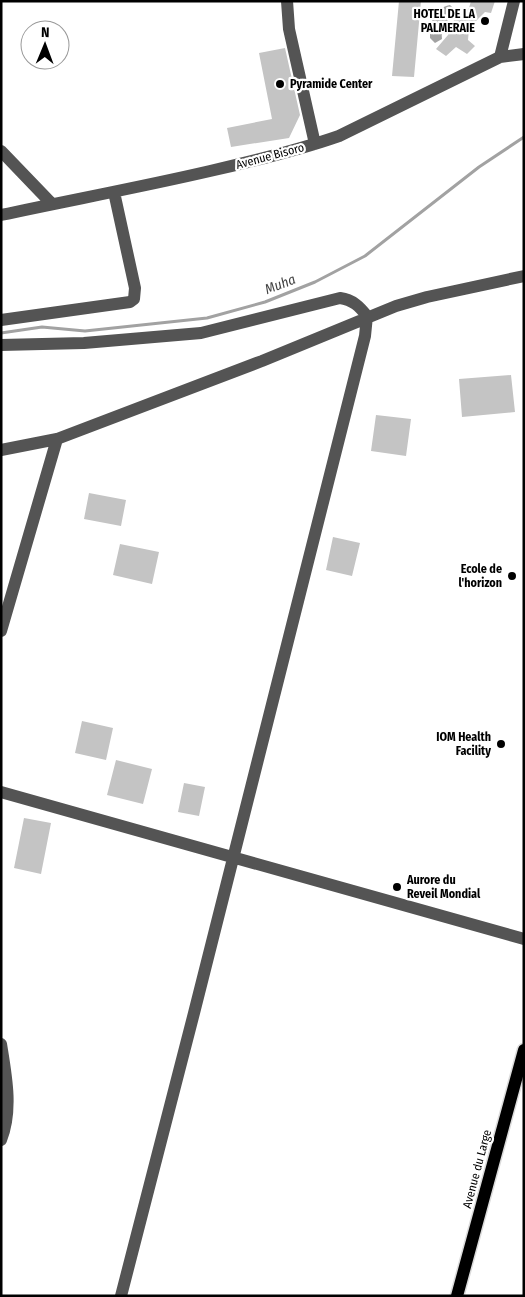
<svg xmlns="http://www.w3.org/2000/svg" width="525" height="1297" font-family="'Fira Sans Condensed',sans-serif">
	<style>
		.water { fill: #a2a2a2 }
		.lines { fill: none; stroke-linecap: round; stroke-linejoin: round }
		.stream { stroke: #a2a2a2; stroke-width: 3 }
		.building { fill: #c4c4c4 }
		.major-casing { stroke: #dbdbdb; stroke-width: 15 }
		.minor { stroke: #545454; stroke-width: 12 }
		.major { stroke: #000; stroke-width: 12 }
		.poi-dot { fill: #000; stroke: #fff; stroke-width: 2 }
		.labels { text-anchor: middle; stroke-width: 4.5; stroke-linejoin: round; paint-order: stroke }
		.poi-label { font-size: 12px; font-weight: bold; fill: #000; stroke: #fff; text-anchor: end }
		.street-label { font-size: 12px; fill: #000; stroke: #fff }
		.water-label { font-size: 14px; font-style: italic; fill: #434343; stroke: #fff }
	</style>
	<rect width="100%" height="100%" fill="#fff"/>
	<!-- water -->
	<path class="water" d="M450 5 453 8 454 14C444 25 441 23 442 39L435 43 430 38C430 24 433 8 450 5Z"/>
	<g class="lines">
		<!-- stream -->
		<path class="stream" d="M1 333 42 327 85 331 207 318 265 302 315 282 365 256 479 167 524 137"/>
	</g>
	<!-- building -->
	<path class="building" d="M399 1H421L414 77 392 76Z
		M471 1H495L491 13 485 12 469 28 468 40 475 46 467 54 456 47 446 56 436 49 448 35 451 23 469 8Z
		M285 48 300 115 289 138 231 147 227 128 272 119 259 53Z
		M511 375 515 412 462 417 459 379Z
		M376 415 411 419 406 456 371 451Z
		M89 493 126 500 121 526 84 519Z
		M333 537 360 543 352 576 326 570Z
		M120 544 159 552 152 584 113 575Z
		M82 721 113 728 106 760 75 753Z
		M116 760 152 769 143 804 107 795Z
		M184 783 205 787 199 816 178 812Z
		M24 818 51 823 41 874 14 868Z"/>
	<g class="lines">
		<!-- major casing -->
		<g class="major-casing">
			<path id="major" d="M457 1296 524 1050"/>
		</g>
		<!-- minor -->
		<path class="minor" d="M287 1 289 29 315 144
			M500 57 514 1
			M1 151 52 204
			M1 215C71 200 141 187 210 171 254 161 296 151 339 136L500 57 524 54
			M1 320 130 302 134 299 135 288 114 192
			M1 345 84 343 201 333 340 298C353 300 359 306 367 316L365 336 194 1013 121 1296
			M1 450 57 439 262 361 396 306 427 297 524 276
			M1 631 57 439
			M1 792 524 939
			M1 1044C6 1075 13 1110 1 1140"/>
		<!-- major -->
		<use href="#major" class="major"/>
	</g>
	<!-- markers -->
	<g class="poi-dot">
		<circle cx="485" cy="21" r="5"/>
		<circle cx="280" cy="84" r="5"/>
		<circle cx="512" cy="576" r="5"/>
		<circle cx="501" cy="744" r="5"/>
		<circle cx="397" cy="887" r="5"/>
	</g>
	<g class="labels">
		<!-- poi labels -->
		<g class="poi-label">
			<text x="475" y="18">HOTEL DE LA<tspan x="475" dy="14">PALMERAIE</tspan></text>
			<text x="290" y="88" text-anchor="start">Pyramide Center</text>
			<text x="502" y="573">Ecole de<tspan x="502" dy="14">l'horizon</tspan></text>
			<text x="491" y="741">IOM Health<tspan x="491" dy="14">Facility</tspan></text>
			<text x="407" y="884" text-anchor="start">Aurore du<tspan x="407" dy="14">Reveil Mondial</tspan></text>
		</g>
		<!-- street labels -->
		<g class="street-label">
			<text transform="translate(270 156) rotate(-15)" y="4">Avenue Bisoro</text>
			<text transform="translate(477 1169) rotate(-75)" y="4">Avenue du Large</text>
		</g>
		<!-- water labels -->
		<g class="water-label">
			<text transform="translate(280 284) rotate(-21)" y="5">Muha</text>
		</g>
	</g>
	<!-- border -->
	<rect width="525" height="1297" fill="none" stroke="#000000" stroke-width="5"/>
	<!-- north arrow -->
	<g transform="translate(45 45) rotate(1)"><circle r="24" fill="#ffffff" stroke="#999999"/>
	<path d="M0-4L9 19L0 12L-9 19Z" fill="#000000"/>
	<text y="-8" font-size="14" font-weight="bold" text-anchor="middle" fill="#000000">N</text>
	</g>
</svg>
